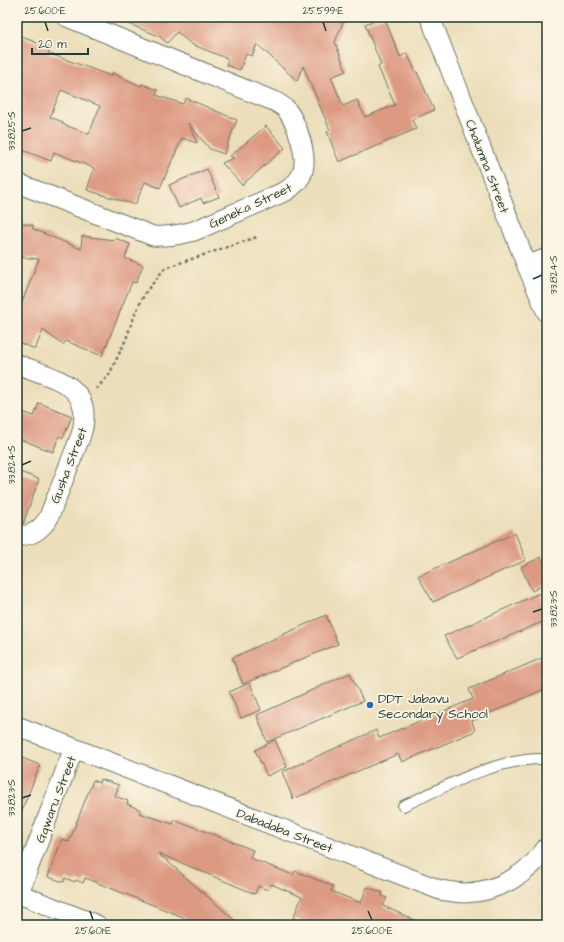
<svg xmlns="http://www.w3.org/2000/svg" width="564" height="942" font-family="'Architects Daughter',sans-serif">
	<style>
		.building { fill: #dd9a82; fill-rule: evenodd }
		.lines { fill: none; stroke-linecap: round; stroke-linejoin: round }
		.lane-casing { stroke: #677563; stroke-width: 12 }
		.street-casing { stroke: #677563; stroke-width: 21 }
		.path { stroke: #677563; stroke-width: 2.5; stroke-dasharray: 3 3; stroke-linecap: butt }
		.lane { stroke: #fff; stroke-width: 10 }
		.street { stroke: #fff; stroke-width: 19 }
		.ticks { fill: none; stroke: #1f3d34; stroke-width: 1.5 }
		.poi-dot { fill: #1f6fb2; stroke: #fcf5e5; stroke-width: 1.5 }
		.labels { text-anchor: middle; stroke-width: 3.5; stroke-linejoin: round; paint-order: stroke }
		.street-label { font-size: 13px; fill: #1f3d34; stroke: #fcf5e5 }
		.poi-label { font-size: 13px; fill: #1f3d34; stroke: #fcf5e5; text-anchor: start }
		.neatline { fill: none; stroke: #1f3d34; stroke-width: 1.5 }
		.ticks-label { font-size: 10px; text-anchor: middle; fill: #1f3d34 }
	</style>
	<rect width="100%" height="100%" fill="#fcf5e5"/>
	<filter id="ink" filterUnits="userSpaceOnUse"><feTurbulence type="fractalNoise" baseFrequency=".025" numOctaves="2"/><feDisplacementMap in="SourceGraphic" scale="8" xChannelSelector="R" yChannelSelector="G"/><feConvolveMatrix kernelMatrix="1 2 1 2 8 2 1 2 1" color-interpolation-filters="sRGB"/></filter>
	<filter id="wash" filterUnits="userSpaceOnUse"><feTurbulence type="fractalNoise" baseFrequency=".012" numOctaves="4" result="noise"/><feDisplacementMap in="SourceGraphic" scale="16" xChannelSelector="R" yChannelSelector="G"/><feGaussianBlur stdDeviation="0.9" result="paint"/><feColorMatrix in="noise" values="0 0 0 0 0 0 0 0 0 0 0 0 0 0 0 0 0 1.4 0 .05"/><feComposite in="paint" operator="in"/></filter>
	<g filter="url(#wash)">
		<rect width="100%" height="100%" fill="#ecdeba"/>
		<g id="blocks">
			<!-- building -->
			<path class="building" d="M113 17H345L335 42 346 71 331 77 343 106 357 100 365 117 395 105 378 67 381 65 365 24 384 17 400 57 407 53 416 72H417L434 110 412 120 416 129 339 162 327 132 330 130 303 66 297 81 257 44 252 56 246 54 240 70 226 65 228 59 191 44 177 32 167 43 159 36 113 18Z
				M17 35 50 48 48 53 111 76 112 73 141 86 142 84 158 90 156 95 183 104 186 98 237 120 224 154 210 149 188 123 197 143 182 138 160 188 145 182 135 205 87 190 94 168 54 152 51 161 17 148ZM61 90 100 106 89 134 62 124 63 122 50 117Z
				M266 126 285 148 242 185 222 163 234 158 230 156Z
				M207 169 219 197 203 203 201 198 179 208 169 185Z
				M17 223 33 225V229L81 249 82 236 115 240V238L130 244 125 258 143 265 136 283 132 282 102 356 66 341 63 345 43 330 35 349 17 342V315L39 259 17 257Z
				M39 403 72 416 63 438 59 436 53 452 17 438V410L34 416Z
				M17 471 39 479 23 524 17 525Z
				M515 533 526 560 433 602 418 576Z
				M541 557 547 570V583L532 591 521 567Z
				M540 593 547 611V620L457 658 444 636Z
				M326 615 338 644 243 684 232 658Z
				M547 656V688L472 721 475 731 402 762 398 754 293 799 282 772 376 730 379 738 473 699 469 689Z
				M350 673 363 701 267 742 257 715Z
				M250 683 261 710 241 718 229 692Z
				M275 740 287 767 267 776 255 750Z
				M17 756 40 765 18 820H17Z
				M100 779 119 785 115 796 128 801 127 804 141 810 139 813 173 824 174 820 189 826V825L253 850 250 858 293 875 295 871 333 886 331 891 361 903 367 887 383 893 382 896 387 898 383 906 426 925H310L293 918 302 897 271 884 268 890 258 886 255 894 158 853 240 925H193L183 917 85 878 83 883 76 880 75 882 65 878 64 882 48 877 62 839 69 842 93 780 99 783Z"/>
		</g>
	</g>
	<g filter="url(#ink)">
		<use href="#blocks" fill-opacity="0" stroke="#677563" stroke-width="1"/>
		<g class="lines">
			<!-- lane casing -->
			<g class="lane-casing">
				<path id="lane" d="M403 806C447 786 498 757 547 759"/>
			</g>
			<!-- street casing -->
			<g class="street-casing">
				<path id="street" d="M430 17 527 266 547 313
					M17 183 153 236C168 237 179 235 194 231L286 191C292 187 297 183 301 176 310 159 297 123 286 109 283 106 279 104 276 102L67 17
					M527 266 547 258
					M17 364C54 379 96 384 81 435L48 519C39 531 32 536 17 536
					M17 726 440 890C448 891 456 893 465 893 497 892 529 874 547 847
					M19 894 97 925
					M17 898 74 748"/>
			</g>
			<!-- path -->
			<path class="path" d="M96 389 109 375 126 339 135 314 145 293 165 268 257 237"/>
			<!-- lane -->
			<use href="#lane" class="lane"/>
			<!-- street -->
			<use href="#street" class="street"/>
		</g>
	</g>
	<!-- ticks -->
	<path class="ticks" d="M45 22 48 31M323 22 326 31M22 131 31 128M533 279 542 275M22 465 31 461M533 612 542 609M22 798 31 795M90 911 93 920M368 911 372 920"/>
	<!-- markers -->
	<circle class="poi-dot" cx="370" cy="705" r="4"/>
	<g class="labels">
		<!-- street labels -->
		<g class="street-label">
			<text transform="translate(488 166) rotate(69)" y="5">Chalumna Street</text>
			<text transform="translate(250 205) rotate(-25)" y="5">Geneka Street</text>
			<text transform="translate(68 465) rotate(-69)" y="5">Gusha Street</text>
			<text transform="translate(55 799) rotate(-69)" y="5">Gqwaru Street</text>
			<text transform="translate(285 830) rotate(21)" y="5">Dabadaba Street</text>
		</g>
		<!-- poi labels -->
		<g class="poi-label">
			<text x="378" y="703">DDT Jabavu<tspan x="378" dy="15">Secondary School</tspan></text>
		</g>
	</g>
	<!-- margin -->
	<rect width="564" height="942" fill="none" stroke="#fcf5e5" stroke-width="44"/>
	<!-- scale -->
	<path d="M32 48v6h56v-6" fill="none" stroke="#1f3d34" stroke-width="2"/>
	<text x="38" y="48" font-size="12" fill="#1f3d34" stroke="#fcf5e5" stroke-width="3" paint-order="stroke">20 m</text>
	<rect x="22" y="22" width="520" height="898" class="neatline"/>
	<g class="ticks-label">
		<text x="45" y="14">25.600°E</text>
		<text x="323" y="14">25.599°E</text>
		<text transform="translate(11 131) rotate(-90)" y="4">33.825°S</text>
		<text transform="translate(553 275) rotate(-90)" y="4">33.824°S</text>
		<text transform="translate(11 465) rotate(-90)" y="4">33.824°S</text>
		<text transform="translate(553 609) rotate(-90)" y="4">33.823°S</text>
		<text transform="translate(11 798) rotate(-90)" y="4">33.823°S</text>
		<text x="93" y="934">25.601°E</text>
		<text x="372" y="934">25.600°E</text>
	</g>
</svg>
